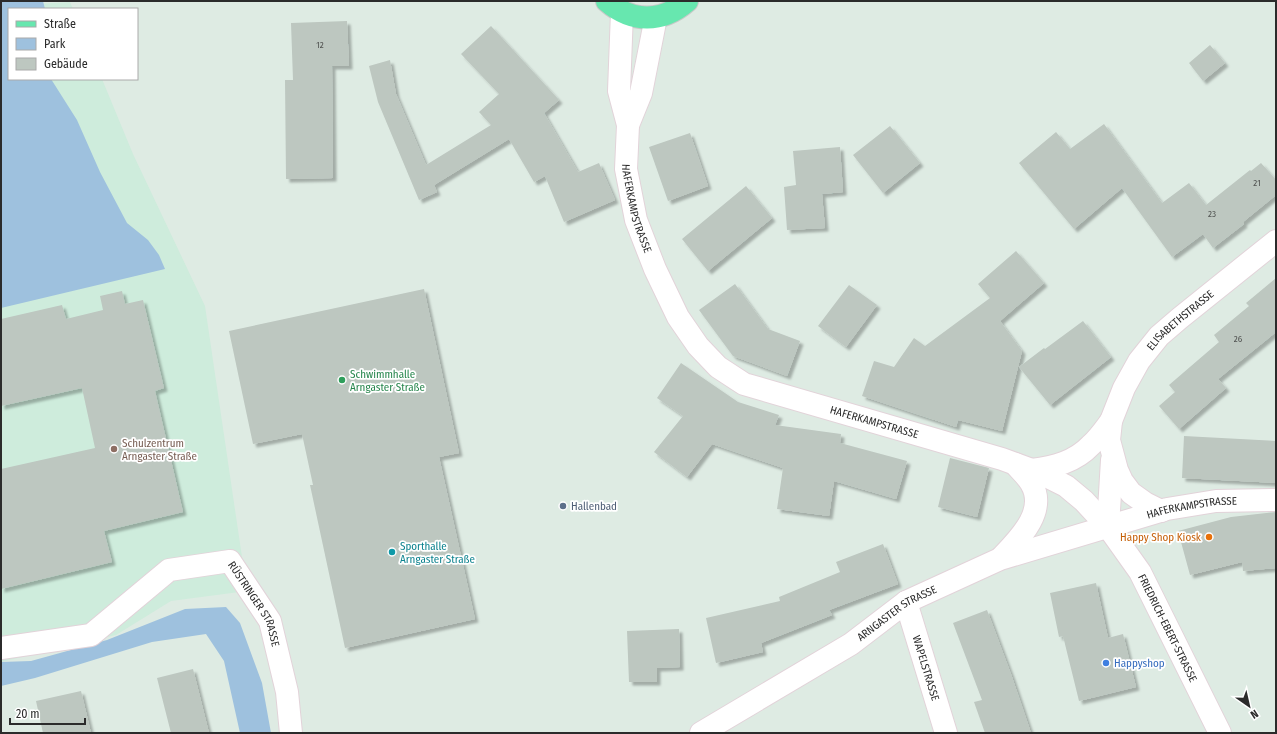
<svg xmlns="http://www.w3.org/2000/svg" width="1277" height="734" font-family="'Fira Sans Condensed',sans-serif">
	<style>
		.education { fill: #ceecdc }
		.green { fill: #9ec1de }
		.building { fill: #bdc7c0; filter: url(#shadow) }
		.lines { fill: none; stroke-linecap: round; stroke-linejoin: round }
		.street-casing { stroke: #e2d3d9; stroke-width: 24 }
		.primary-casing { stroke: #c8c8c8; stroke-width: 24 }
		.street { stroke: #fff; stroke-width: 22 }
		.primary { stroke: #67e7af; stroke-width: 22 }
		.leisure-dot { fill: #2e9e5b; stroke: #fff; stroke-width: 1.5 }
		.education-dot { fill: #8d6e63; stroke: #fff; stroke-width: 1.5 }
		.service-dot { fill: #5c6f8a; stroke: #fff; stroke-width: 1.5 }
		.food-dot { fill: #e8710a; stroke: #fff; stroke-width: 1.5 }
		.culture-dot { fill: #0f9aa8; stroke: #fff; stroke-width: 1.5 }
		.shop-dot { fill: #3f7fe0; stroke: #fff; stroke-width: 1.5 }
		.labels { text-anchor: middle; stroke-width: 3.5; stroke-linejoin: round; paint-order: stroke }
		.number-label { font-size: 9px; fill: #505250 }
		.street-label { font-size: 11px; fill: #2b2b2b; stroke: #fff }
		.leisure-label { font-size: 11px; fill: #27864d; stroke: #fff; text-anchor: start }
		.education-label { font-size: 11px; fill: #785e54; stroke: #fff; text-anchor: start }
		.service-label { font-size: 11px; fill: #4e5e75; stroke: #fff; text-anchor: start }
		.food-label { font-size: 11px; fill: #c56008; stroke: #fff; text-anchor: end }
		.culture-label { font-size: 11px; fill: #0d838f; stroke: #fff; text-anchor: start }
		.shop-label { font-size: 11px; fill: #366cbe; stroke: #fff; text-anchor: start }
	</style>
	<defs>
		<filter id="shadow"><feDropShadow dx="3.5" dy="3.5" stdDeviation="1" flood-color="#0004"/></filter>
	</defs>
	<rect width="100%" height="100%" fill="#deebe3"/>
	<!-- education -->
	<path class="education" d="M70 2 73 9H9V79H102L133 154 205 306 247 591 171 601 116 635 1 662V6Z"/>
	<!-- green -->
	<path class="green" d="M1 1H43L45 9H9V79H51L77 120 100 172 127 223 148 240 159 255 165 269 1 308Z
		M226 607 240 623 262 683 271 733H240L224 661 206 634 152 642 35 678 1 686V662L31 661 107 640 185 609Z"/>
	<!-- building -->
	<path class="building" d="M347 21 349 66H332L333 178 286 179 285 80H293L291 23Z
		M491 26 559 100 544 113 578 172 599 163 615 200 564 222 545 176 534 182 509 139 434 185 437 192 419 200 378 102 369 66 390 60 396 94 426 165 491 125 479 112 499 94 461 54Z
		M1210 45 1225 63 1203 81 1189 63Z
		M1104 124 1162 203 1189 183 1206 205 1250 170 1251 171 1261 163 1276 180V195L1243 222 1244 224 1213 248 1203 234 1172 257 1122 188 1074 229 1019 163 1056 132 1070 149Z
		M890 126 920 163 883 193 853 155Z
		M690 133 708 186 668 201 649 147Z
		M840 147 843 192 822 194 825 228 787 230 784 187 796 185 793 151Z
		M746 186 772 218 708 271 682 239Z
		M1016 251 1044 283 1000 321 1022 351 1002 431 958 420 956 427 862 396 874 361 894 367 914 338 925 346 990 298 978 284Z
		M1276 278V332L1218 379 1226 388 1179 429 1159 406 1175 392 1169 385 1219 342 1214 335 1249 306 1246 303Z
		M735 284 768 329 800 341 787 376 733 356 699 310Z
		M849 285 877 305 846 347 818 326Z
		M424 289 459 453 439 457 475 619 345 648 310 485H313L302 434 253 444 229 331Z
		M122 291 125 304 143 300 164 388 155 391 183 512 104 531 112 562 1 589V469L95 448 82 388 1 406V319L62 305 66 319 103 310 100 296Z
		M1083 321 1111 357 1050 405 1019 367 1044 348 1045 349Z
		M681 363 738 402 779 415 775 425 841 434 840 443 907 461 896 499 834 481 829 516 777 509 783 468 712 444 687 477 654 452 683 416 657 398Z
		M1184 436 1276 441V483L1182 478Z
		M950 458 989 468 977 517 938 507Z
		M1276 512V568L1243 571 1242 562 1190 575 1178 531 1231 517Z
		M883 544 898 584 829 610 832 615 761 643 763 652 716 663 706 618 780 601 779 597 840 572 836 562Z
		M1096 583 1108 638 1123 634 1136 687 1079 701 1063 636 1059 637 1050 593Z
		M987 610 1012 677 1031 733H985L974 702 982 700 953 623Z
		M679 629 680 667 657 668V682H629L627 631Z
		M193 669 209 733H171L157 678Z
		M81 691 91 733H43L36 701Z"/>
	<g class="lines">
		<!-- street casing -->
		<g class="street-casing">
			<g id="street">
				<path id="s1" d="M622 12 619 91 628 125 626 169 636 220 655 269 678 317 698 346 718 367 744 384 1002 459 1040 473 1066 486 1084 501 1108 527 1140 572 1220 733"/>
				<path d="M628 125 641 93 656 17"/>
				<path d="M1032 470C1054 467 1075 462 1091 445 1099 438 1105 429 1111 421"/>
				<path id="s2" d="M1161 511 1145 503 1131 493 1122 481 1117 470 1109 440 1111 421 1124 388 1139 361 1159 336 1180 318 1276 241"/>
				<path d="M1108 527 1112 460"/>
				<path d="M1001 558C1019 539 1048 511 1031 483 1027 476 1020 470 1015 464"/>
				<path id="s3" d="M906 602 946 733"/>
				<path id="s4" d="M1 648 91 635 169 570 230 561 270 621 287 692 291 733"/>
				<path id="s5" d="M701 733 851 644 906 602 1000 559 1167 509 1216 501 1276 500"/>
			</g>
		</g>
		<!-- primary casing -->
		<g class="primary-casing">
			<path id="primary" d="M607 1C632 23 662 23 687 1"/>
		</g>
		<!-- street -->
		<use href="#street" class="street"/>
		<!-- primary -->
		<use href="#primary" class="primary"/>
	</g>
	<!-- markers -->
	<circle class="leisure-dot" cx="342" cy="380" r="4"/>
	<circle class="education-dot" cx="114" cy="449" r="4"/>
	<circle class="service-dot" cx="563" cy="506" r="4"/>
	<circle class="food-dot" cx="1209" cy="537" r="4"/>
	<circle class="culture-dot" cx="392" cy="552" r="4"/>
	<circle class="shop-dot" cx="1106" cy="663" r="4"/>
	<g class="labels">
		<!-- number labels -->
		<g class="number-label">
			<text x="320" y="48">12</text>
			<text x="1257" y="186">21</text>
			<text x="1212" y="217">23</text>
			<text x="1238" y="342">26</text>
		</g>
		<!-- street labels -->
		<g class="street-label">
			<text dy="4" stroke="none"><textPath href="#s1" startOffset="199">HAFERKAMPSTRASSE</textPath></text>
			<text dy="4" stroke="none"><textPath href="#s2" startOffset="237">ELISABETHSTRASSE</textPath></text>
			<text dy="4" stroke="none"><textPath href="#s1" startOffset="547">HAFERKAMPSTRASSE</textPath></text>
			<text dy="4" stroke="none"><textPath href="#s5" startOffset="546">HAFERKAMPSTRASSE</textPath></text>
			<text dy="4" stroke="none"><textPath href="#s4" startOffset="304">RÜSTRINGER STRASSE</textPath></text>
			<text dy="4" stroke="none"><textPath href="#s5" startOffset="230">ARNGASTER STRASSE</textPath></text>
			<text dy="4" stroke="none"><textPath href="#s1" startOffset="926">FRIEDRICH-EBERT-STRASSE</textPath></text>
			<text dy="4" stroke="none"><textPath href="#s3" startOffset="69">WAPELSTRASSE</textPath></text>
		</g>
		<!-- leisure labels -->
		<g class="leisure-label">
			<text x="350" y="378">Schwimmhalle<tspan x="350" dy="13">Arngaster Straße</tspan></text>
		</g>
		<!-- education labels -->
		<g class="education-label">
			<text x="122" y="447">Schulzentrum<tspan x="122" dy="13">Arngaster Straße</tspan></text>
		</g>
		<!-- service labels -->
		<g class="service-label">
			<text x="571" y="510">Hallenbad</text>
		</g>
		<!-- food labels -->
		<g class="food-label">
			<text x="1201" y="541">Happy Shop Kiosk</text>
		</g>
		<!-- culture labels -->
		<g class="culture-label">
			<text x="400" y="550">Sporthalle<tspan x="400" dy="13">Arngaster Straße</tspan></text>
		</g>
		<!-- shop labels -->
		<g class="shop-label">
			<text x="1114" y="667">Happyshop</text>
		</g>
	</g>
	<!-- border -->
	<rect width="1277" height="734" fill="none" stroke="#2b2b2b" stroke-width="4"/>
	<!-- legend -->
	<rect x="8" y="8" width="130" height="72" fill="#ffffff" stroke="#aaaaaa"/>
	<rect x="16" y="21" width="20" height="6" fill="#67e7af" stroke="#aaaaaa"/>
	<text x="44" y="28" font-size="12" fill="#2b2b2b">Straße</text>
	<rect x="16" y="38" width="20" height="12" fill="#9ec1de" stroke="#aaaaaa"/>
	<text x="44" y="48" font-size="12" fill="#2b2b2b">Park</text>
	<rect x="16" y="58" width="20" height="12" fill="#bdc7c0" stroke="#aaaaaa"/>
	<text x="44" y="68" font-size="12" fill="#2b2b2b">Gebäude</text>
	<!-- north arrow -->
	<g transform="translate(1249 706) rotate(146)" stroke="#ffffff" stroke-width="3" paint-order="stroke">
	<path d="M0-3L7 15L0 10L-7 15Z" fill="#2b2b2b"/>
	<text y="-6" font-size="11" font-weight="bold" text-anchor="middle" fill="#2b2b2b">N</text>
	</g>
	<!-- scale -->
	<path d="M10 718v6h75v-6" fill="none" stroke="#2b2b2b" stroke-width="2"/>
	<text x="16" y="718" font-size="12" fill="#2b2b2b" stroke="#ffffff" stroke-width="3" paint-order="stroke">20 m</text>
</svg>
